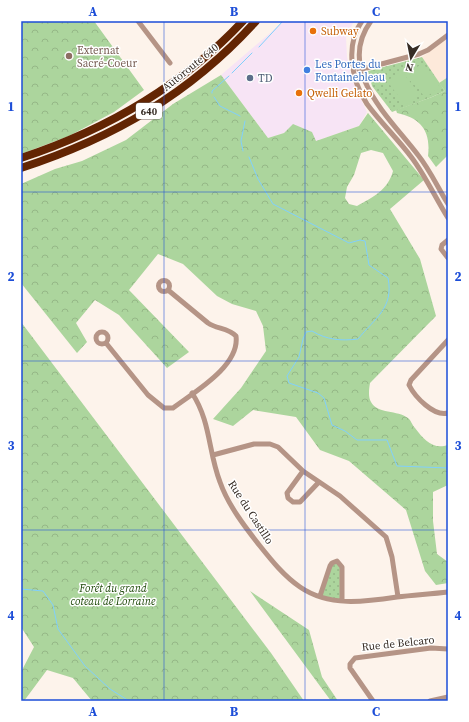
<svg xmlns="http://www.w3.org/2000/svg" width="469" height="722" font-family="'Source Serif 4',serif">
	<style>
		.commercial { fill: #f7e4f5 }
		.built { fill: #fde9da }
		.grass { fill: url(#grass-dots) }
		.forest { fill: url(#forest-crowns); fill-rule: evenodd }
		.garden { fill: #acd59d }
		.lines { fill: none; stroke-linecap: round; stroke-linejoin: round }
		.stream { stroke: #81d0fc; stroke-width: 1 }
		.minor { stroke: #b59486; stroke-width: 5 }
		.highway { stroke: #632503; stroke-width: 8 }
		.grid { fill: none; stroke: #1d4ed8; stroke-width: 1; stroke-opacity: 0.55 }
		.food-dot { fill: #e8710a; stroke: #fff; stroke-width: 1.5 }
		.education-dot { fill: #8d6e63; stroke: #fff; stroke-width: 1.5 }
		.shop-dot { fill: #3f7fe0; stroke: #fff; stroke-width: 1.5 }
		.service-dot { fill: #5c6f8a; stroke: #fff; stroke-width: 1.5 }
		.labels { text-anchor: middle; stroke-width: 3; stroke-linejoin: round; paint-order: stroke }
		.shield { fill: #fff; stroke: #726b66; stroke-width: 1 }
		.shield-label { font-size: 10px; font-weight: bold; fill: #362c25 }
		.food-label { font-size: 11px; fill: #c56008; stroke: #fff; text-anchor: start }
		.education-label { font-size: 11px; fill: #785e54; stroke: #fff; text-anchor: start }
		.shop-label { font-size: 11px; fill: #366cbe; stroke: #fff; text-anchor: start }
		.street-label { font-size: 11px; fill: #362c25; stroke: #fff }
		.service-label { font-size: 11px; fill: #4e5e75; stroke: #fff; text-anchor: start }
		.park-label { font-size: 11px; font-style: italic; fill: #1e4909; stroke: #fff }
		.neatline { fill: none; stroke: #1d4ed8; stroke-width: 1.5 }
		.grid-label { font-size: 13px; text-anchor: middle; font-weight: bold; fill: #1d4ed8 }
	</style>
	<defs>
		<pattern id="grass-dots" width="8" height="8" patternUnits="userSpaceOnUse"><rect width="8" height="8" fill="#acd59d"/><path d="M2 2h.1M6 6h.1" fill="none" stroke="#95b787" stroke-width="1.8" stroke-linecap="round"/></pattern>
		<pattern id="forest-crowns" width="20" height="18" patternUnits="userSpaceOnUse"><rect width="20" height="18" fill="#acd59d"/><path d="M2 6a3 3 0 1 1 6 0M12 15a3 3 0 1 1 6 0" fill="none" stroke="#95b787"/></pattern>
	</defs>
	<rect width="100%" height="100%" fill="#fdf3eb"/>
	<!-- commercial -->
	<path class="commercial" d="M284 21H354L346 37 347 57 352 80 367 112 359 126 316 141 284 133 268 138 221 75Z"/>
	<!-- built -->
	<path class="built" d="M448 38V77L439 83 422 57Z"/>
	<!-- grass -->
	<path class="grass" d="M422 57 445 91 432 97 392 112 372 86 368 71Z
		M332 563H340L342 601 320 596Z"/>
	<!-- forest -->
	<path class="forest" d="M21 21H94L144 90 114 112 69 136 21 154Z
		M221 75 268 138 284 133 293 124 312 132 316 141 359 126 368 113 424 180 390 209 420 259 436 316 370 383C369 389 368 397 371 402 377 414 398 410 408 418 411 420 412 425 415 428 424 440 433 450 448 445V485L433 492V521L437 554 448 562V583L436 585 425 571 406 510 349 461 320 450 296 417 253 410 233 426 213 419 241 388 266 351 263 326 256 311 232 304 217 296 183 264 158 254 129 290 189 352 167 368 119 315 95 300 76 323 87 342 77 353 21 283V184L55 169 82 161 126 140 173 104ZM371 150 383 153 393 171C388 190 373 197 357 206L349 204 345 198 347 187 354 175 361 153Z
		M448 77V155L436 167 428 156C431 131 421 118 397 113L396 110 432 97 445 91 439 83Z
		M21 322 271 653 304 701H92L73 678 47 670 24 701H21V672L34 647 21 627Z
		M250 591 309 630 322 677 338 701H331Z"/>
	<!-- garden -->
	<path class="garden" d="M423 63 440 87 425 98 408 73Z
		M402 71 420 95 405 105 387 81Z"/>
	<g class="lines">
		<!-- stream -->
		<path class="stream" d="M259 47 283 21
			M232 73 252 53
			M212 93V91L229 76
			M214 97 220 106 240 116
			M243 151 241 141 245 121
			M249 157 258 179 273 204 349 243 360 240 365 241 369 265 388 278C394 308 375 318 358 339 341 341 327 340 312 331L306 332 303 339 299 357 287 376 289 383 318 393 324 398 332 425 345 431 357 440H387L397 466 448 468
			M21 589 43 591 53 605 58 629 85 666 110 689 129 701"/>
		<!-- minor -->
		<path class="minor" d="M138 21 170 63
			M362 21C345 45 351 80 367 104 381 123 398 139 412 158 426 177 436 199 448 218
			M371 21C335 70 390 118 418 155 430 170 438 188 448 204
			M359 70 419 54 428 50 448 35
			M448 240 442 245 441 249 448 258
			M158.5 286a5.5 5.5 0 1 1 11 0a5.5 5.5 0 1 1-11 0Z
			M96 338a6 6 0 1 1 12 0a6 6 0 1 1-12 0Z
			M448 340 411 380 409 385C415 397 434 417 448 413
			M106 343 148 395 164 408H173C194 392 240 366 236 336 228 328 217 329 208 323L168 290
			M192 393C211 422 208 451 220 482 228 505 245 527 260 546 272 561 284 576 300 587 329 607 364 602 397 597 414 595 431 594 448 592
			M213 455 254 444H270L278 447 303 471 340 496 386 537 392 557 398 597
			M303 471 287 493 288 498 293 502H300L319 482
			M320 596 330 566 332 563 337 561 342 567V601
			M373 701 350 668V664L355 658 431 648 448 649
			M430 701 448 697"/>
		<!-- highway -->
		<path class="highway" d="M21 158C106 130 181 87 243 21
			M21 168C113 138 190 94 256 21"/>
	</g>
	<!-- grid -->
	<path class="grid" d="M164 21V701M305 21V701M21 192H448M21 361H448M21 530H448"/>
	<!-- markers -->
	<g class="food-dot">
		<circle cx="313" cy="31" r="4"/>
		<circle cx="299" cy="93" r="4"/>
	</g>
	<circle class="education-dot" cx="69" cy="56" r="4"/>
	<circle class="shop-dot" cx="307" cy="70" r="4"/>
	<circle class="service-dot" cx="250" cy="78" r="4"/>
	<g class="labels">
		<!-- shield labels -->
		<rect class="shield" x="136" y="103" width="26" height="16" rx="3"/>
		<g class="shield-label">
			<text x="149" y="115">640</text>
		</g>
		<!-- food labels -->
		<g class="food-label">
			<text x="321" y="35">Subway</text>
			<text x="307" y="97">Qwelli Gelato</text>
		</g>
		<!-- education labels -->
		<g class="education-label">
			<text x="77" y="54">Externat<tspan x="77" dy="13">Sacré-Coeur</tspan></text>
		</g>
		<!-- shop labels -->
		<g class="shop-label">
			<text x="315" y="68">Les Portes du<tspan x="315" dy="13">Fontainebleau</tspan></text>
		</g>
		<!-- street labels -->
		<g class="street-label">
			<text transform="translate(190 67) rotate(-39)" y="4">Autoroute 640</text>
			<text transform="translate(251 512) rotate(57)" y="4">Rue du Castillo</text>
			<text transform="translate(398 643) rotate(-6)" y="4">Rue de Belcaro</text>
		</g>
		<!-- service labels -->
		<g class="service-label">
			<text x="258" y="82">TD</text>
		</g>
		<!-- park labels -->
		<g class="park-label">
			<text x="113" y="592">Forêt du grand<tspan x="113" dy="13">coteau de Lorraine</tspan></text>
		</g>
	</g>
	<!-- border -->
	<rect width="469" height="722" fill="none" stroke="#ffffff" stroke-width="44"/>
	<!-- north arrow -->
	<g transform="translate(411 58) rotate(190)" stroke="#ffffff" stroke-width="3" paint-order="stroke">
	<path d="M0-3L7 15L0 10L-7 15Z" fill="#362c25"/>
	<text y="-6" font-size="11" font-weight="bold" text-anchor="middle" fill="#362c25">N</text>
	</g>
	<rect x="22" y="22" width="425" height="678" class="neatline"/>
	<g class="grid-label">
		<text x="93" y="16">A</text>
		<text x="234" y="16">B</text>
		<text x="376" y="16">C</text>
		<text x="11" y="111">1</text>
		<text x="458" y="111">1</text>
		<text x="11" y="281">2</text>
		<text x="458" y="281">2</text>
		<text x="11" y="450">3</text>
		<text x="458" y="450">3</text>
		<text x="11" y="620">4</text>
		<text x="458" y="620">4</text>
		<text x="93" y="716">A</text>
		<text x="234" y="716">B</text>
		<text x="376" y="716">C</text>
	</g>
</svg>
